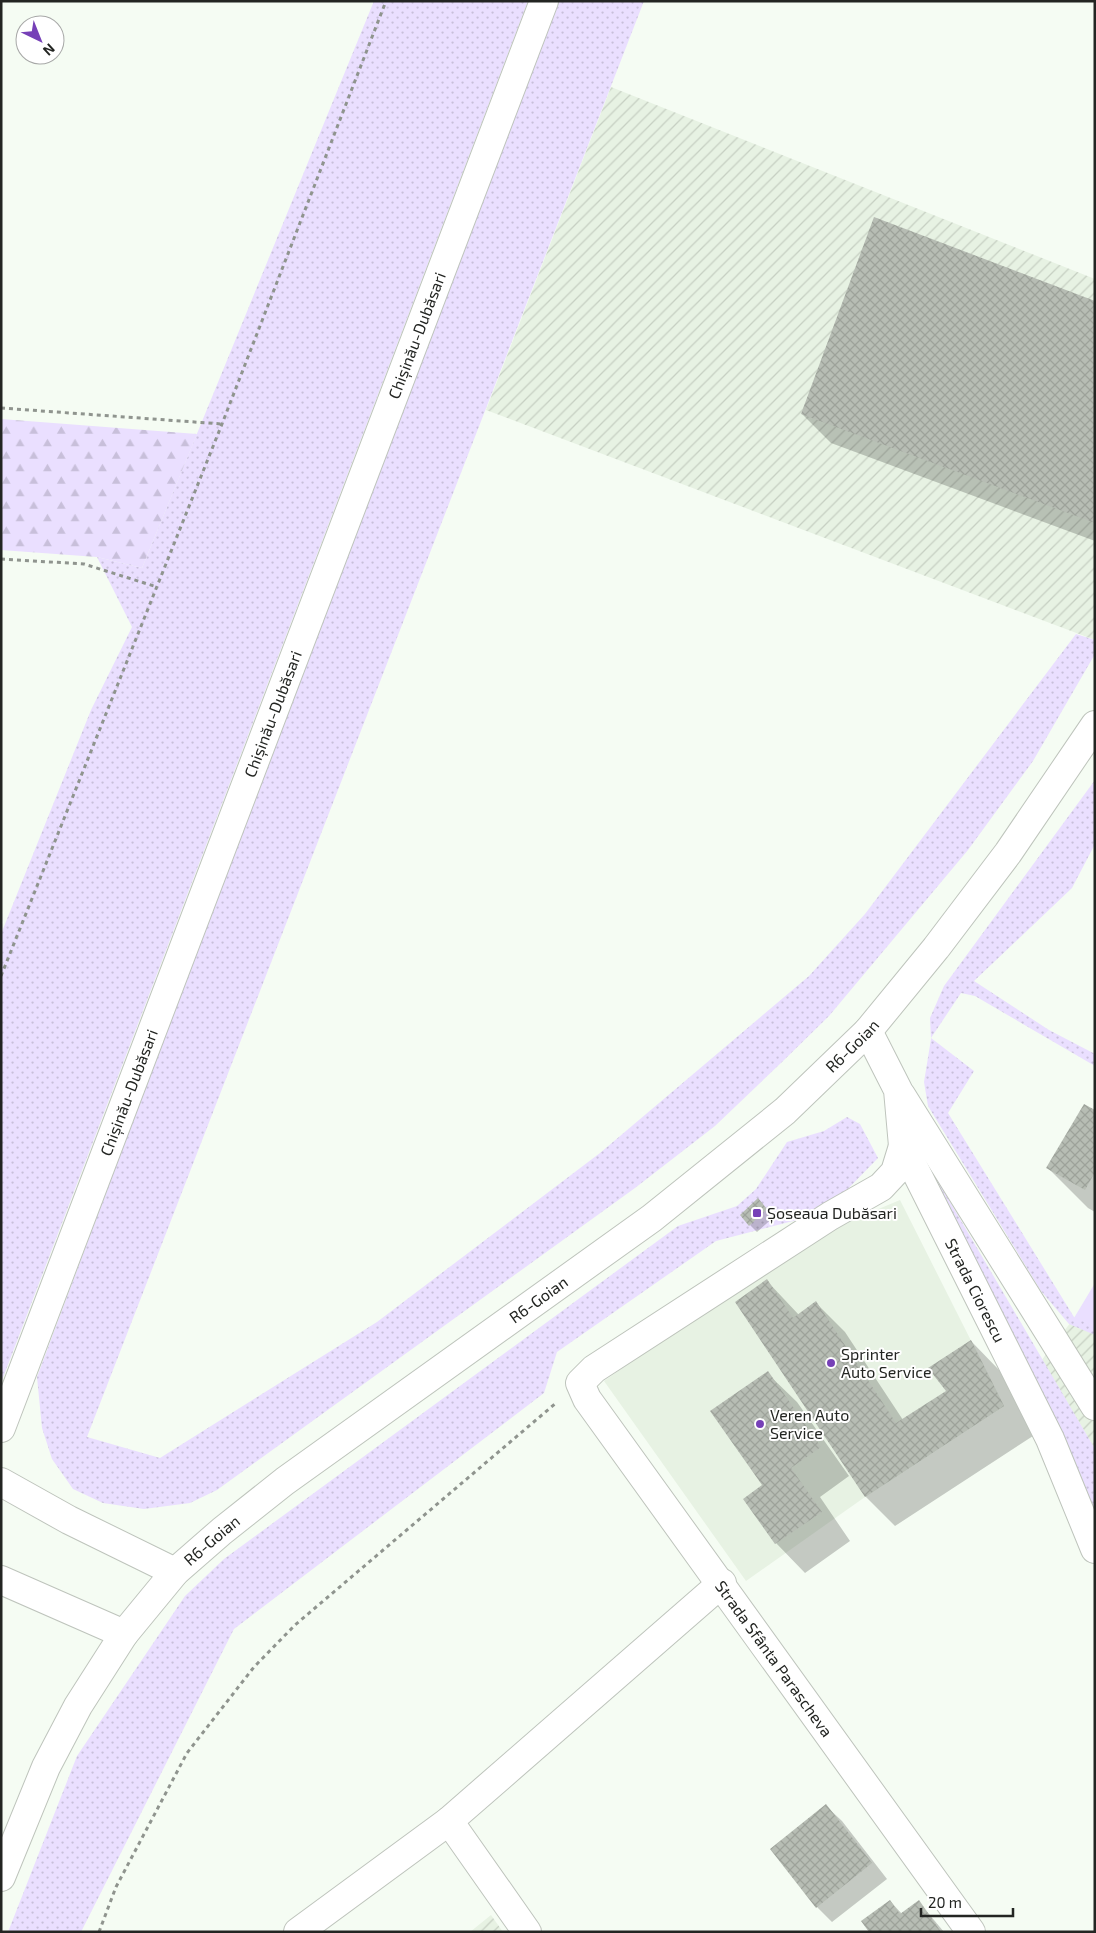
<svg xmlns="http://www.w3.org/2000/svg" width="1096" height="1933" font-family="'Exo 2',sans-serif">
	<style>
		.built { fill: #e7f2e3 }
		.industrial { fill: url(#industrial-furrows) }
		.grass { fill: url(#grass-dots) }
		.forest { fill: url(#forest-firs) }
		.green { fill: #eadfff }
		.shadow { fill: #0003 }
		.building { fill: url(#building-cross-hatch) }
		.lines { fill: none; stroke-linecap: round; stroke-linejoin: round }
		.minor-casing { stroke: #bec4bc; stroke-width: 30 }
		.major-casing { stroke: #bec4bc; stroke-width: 30 }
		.highway-casing { stroke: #bec4bc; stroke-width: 30 }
		.path { stroke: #8f948e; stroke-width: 3; stroke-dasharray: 4 4; stroke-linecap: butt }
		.minor { stroke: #fff; stroke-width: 28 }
		.major { stroke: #fff; stroke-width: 28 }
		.highway { stroke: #fff; stroke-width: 28 }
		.poi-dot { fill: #7640b7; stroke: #fff; stroke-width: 2 }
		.labels { text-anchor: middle; stroke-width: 4; stroke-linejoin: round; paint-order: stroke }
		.street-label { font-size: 16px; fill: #232522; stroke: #fff }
		.poi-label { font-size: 16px; fill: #232522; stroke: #fff; text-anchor: start }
	</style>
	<defs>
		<pattern id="industrial-furrows" width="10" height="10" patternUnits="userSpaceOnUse" patternTransform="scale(1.25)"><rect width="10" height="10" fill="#e7f2e3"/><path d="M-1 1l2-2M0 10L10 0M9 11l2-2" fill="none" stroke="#c6cfc2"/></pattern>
		<pattern id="grass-dots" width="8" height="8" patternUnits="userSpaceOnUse" patternTransform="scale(1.25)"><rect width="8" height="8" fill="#eadfff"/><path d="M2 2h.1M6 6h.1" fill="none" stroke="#c8bfda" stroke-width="1.8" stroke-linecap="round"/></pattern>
		<pattern id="forest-firs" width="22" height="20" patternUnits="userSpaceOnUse" patternTransform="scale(1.25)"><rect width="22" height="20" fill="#eadfff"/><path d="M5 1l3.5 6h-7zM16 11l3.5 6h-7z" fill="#c8bfda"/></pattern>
		<pattern id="building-cross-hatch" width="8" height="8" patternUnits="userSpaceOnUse" patternTransform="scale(1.25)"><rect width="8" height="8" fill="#b7bdb4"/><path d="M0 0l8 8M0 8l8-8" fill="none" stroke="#9da29a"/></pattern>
	</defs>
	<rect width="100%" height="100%" fill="#f5fcf3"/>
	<!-- built -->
	<path class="built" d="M900 1200 1004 1406 865 1497 746 1581 604 1381 729 1293 838 1226Z"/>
	<!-- industrial -->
	<path class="industrial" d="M611 87 1095 279V640L486 410Z
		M1074 1318 1095 1326V1449L1042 1360Z
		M491 1915 503 1932H470Z"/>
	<!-- grass -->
	<path class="grass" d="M374 1H528L1 1383V934L91 710 132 627 97 557 142 568Z
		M558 1H644L87 1437 160 1458 377 1322 600 1153 809 976 865 914 1076 634 1095 640V654L1033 761 968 850 829 1016 782 1062 715 1126 635 1188 217 1490 190 1503 144 1509 103 1503 73 1489 52 1459 42 1428 37 1377 271 752Z
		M1095 780V844L1072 888 974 981 1049 1030 1095 1054V1066L975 996 961 993 931 1038 974 1071 948 1113 1074 1317 1095 1326V1335L1069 1324 1041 1291 928 1106 924 1082 931 1039 930 1018 944 986Z
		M847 1117 860 1124 878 1158 839 1198 797 1220 716 1241 557 1352 544 1393 234 1629 81 1932H8L77 1756 185 1596 224 1559 678 1226 737 1206 756 1189 787 1142 824 1131Z
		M926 1161 1095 1449V1511L1084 1492Z"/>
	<!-- forest -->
	<path class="forest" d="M1 419 197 434 142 568 97 557 1 550Z"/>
	<!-- green -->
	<path class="green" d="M1095 1283V1326L1074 1318Z"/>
	<!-- shadow -->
	<path class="shadow" d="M1095 302V541L831 443 802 414Z
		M1095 1111V1212L1088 1208 1048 1168Z
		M765 1207 774 1217 757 1232 750 1225Z
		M767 1281 799 1315 816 1303 845 1332 903 1420 948 1392 971 1341 1000 1371 1033 1436 895 1526 866 1497 737 1302Z
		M767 1373 797 1402 849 1476 820 1497 850 1541 805 1573 776 1543 764 1486Z
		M826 1806 842 1821 887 1879 832 1922 817 1907Z
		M890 1901 902 1914 919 1902 944 1932H870Z"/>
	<!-- building -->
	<path class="building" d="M874 217 1095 301V523L801 414Z
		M1084 1104 1095 1110V1172L1085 1190 1046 1168Z
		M758 1198 767 1209 749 1226 740 1215Z
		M767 1279 793 1318 816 1301 896 1423 946 1391 928 1368 971 1340 1004 1406 865 1497 735 1302Z
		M768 1371 821 1447 791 1468 822 1512 775 1544 743 1499 762 1485 710 1411Z
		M826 1804 872 1863 816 1908 770 1849Z
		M890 1900 900 1914 919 1900 941 1932H869L861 1921Z"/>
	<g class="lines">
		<!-- minor casing -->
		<g class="minor-casing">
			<g id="minor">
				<path id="s1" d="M868 1031 898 1090 903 1146 1050 1439 1095 1549"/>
				<path d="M901 1095 1095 1406"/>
				<path id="s2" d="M903 1146 895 1172 881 1187 830 1216 594 1369 580 1383 587 1399 971 1932"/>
				<path d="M449 1821 527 1932"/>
				<path d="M298 1932 449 1821 722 1583"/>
			</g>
		</g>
		<!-- major casing -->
		<g class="major-casing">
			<g id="major">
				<path id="s3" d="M1 1877 46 1767 78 1706 124 1634 175 1572 222 1531 285 1481 652 1218 785 1111 868 1031 936 948 1008 853 1095 725"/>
			</g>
		</g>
		<!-- highway casing -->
		<g class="highway-casing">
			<g id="highway">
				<path id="s4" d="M1 1428 544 1"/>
				<path d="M1 1482 69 1520 175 1572"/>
				<path d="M1 1580 124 1634"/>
			</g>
		</g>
		<!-- path -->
		<path class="path" d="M1 408 222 424
			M1 559 84 564 157 587
			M1 976 222 424 386 1
			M99 1932 116 1887 187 1753 254 1667 295 1625 556 1403"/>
		<!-- minor -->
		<use href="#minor" class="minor"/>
		<!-- major -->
		<use href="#major" class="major"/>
		<!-- highway -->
		<use href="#highway" class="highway"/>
	</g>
	<!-- markers -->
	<g class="poi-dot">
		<rect x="752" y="1208" width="10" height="10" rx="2.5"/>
		<circle cx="831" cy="1363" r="5"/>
		<circle cx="760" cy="1424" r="5"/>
	</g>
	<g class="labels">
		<!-- street labels -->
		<g class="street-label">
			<text dy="6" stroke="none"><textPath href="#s4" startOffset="1169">Chișinău-Dubăsari</textPath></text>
			<text dy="6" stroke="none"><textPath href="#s4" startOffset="764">Chișinău-Dubăsari</textPath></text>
			<text dy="6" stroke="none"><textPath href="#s3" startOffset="1212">R6-Goian</textPath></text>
			<text dy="6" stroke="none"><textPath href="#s4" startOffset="359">Chișinău-Dubăsari</textPath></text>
			<text dy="6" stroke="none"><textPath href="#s1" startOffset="284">Strada Ciorescu</textPath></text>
			<text dy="6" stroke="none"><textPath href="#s3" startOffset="808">R6-Goian</textPath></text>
			<text dy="6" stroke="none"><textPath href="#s3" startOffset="402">R6-Goian</textPath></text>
			<text dy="6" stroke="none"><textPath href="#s2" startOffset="745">Strada Sfânta Parascheva</textPath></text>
		</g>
		<!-- poi labels -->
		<g class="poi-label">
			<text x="767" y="1219">Șoseaua Dubăsari</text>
			<text x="841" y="1360">Sprinter<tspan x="841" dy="18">Auto Service</tspan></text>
			<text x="770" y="1421">Veren Auto<tspan x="770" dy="18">Service</tspan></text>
		</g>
	</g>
	<!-- border -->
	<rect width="1096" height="1933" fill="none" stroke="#232522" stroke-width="5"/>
	<!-- north arrow -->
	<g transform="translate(40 40) rotate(137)"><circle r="24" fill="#ffffff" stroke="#a7a8a7"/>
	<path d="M0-4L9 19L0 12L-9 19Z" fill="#7640b7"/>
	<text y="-8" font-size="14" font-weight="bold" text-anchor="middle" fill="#232522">N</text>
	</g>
	<!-- scale -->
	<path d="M921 1908v8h92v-8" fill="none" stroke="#232522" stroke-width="2.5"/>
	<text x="928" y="1908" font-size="15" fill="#232522" stroke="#ffffff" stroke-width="4" paint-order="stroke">20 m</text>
</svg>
